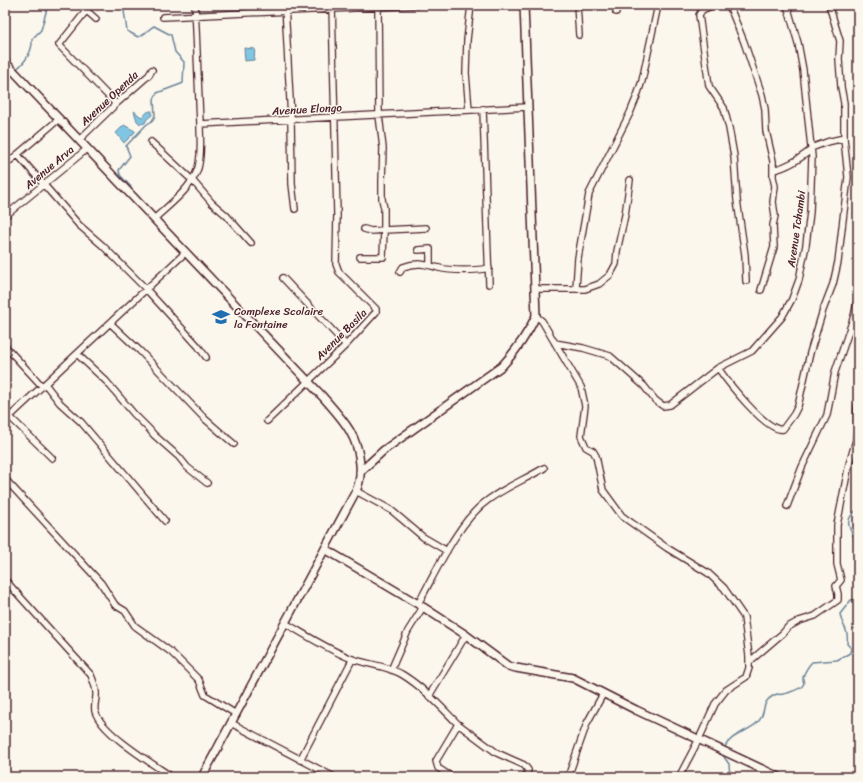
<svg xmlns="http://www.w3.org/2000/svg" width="863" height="782" font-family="Sriracha,sans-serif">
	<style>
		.water { fill: #80c5e1; stroke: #6a8398 }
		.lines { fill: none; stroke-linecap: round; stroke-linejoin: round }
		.stream { stroke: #6a8398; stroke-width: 1.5 }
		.minor-casing { stroke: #4a1f2b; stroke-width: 8 }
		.tertiary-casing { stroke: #4a1f2b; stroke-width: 10 }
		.minor { stroke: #fbf7ec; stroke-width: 5.5 }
		.tertiary { stroke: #fbf7ec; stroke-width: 7 }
		.labels { text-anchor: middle; stroke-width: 3; stroke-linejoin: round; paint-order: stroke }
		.street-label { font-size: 11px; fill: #4a1f2b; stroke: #fbf7ec }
		.poi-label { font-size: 11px; fill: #4a1f2b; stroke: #fbf7ec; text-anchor: start }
	</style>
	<rect width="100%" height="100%" fill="#fbf7ec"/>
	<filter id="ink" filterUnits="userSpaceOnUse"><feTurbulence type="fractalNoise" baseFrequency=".025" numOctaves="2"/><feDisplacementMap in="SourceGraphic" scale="8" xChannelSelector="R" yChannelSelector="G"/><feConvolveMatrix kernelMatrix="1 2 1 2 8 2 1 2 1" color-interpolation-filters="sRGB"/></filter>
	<g filter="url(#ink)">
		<!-- water -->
		<path class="water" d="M244 48 255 49 254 60 245 61Z
			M134 111 140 116 143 117C146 113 147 111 152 111V115L147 119 145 123 140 124 137 121Z
			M124 125 135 131V132L124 143 116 133Z"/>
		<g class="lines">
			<!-- stream -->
			<path class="stream" d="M128 5 124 11 127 31 138 37C145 35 148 29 154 26L171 35 175 52 184 62 183 83 181 84 157 93 154 99 155 116 152 121 146 125 126 146 130 156 119 170 120 175 131 187
				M15 70C25 63 33 51 32 39L41 30 48 5
				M5 76 12 72
				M858 509C844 519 848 527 855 539L858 538
				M724 748C731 734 748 732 758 722 768 712 758 702 777 694 782 696 801 689 803 685 805 682 803 683 803 679 803 674 808 666 812 662L837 660 850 653 851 648 847 644C849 627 842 628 840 614L851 600 858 599
				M722 754 729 764 730 777"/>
			<!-- minor casing -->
			<g class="minor-casing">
				<path id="minor" d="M195 5 200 124
					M285 5 291 119 292 184 295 209
					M577 5 579 35
					M713 5 702 10 699 15 709 86 724 108 729 128 734 156 737 200 745 255 746 281
					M729 5 744 42 762 95 765 109 766 131 773 161V177L775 186 773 202 775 216 773 225 774 247 761 290
					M616 12 618 5
					M163 17 417 5
					M96 19 88 12 86 11 59 45 116 104
					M483 109 489 284
					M469 110 466 73 467 40 471 5
					M79 140 116 104 149 75 152 70
					M151 142 193 181 212 203 226 215 251 243
					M811 148 827 142 844 138
					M18 155 79 225 102 245 146 289 198 346 206 357
					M5 165 59 119
					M773 170C788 167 799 159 811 150
					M5 216 87 149
					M154 219C169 205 192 188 198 168 202 154 200 138 200 124L528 107
					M364 229 371 231 384 230V208L382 199V182L383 148 379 115 378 5
					M418 250 430 249V264
					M360 257H383L384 230 426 228
					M400 272 403 267C417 262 425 264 439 268 450 271 478 271 489 268
					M283 278 346 345
					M576 288 578 258 589 194 630 113 637 96 642 81 658 5
					M535 289H585L599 284 610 275 616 264 617 251 625 215 630 180
					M536 316 542 321 581 387 585 406 581 436 586 447 593 451 596 456 603 490 622 516 667 548 708 573 724 588 744 617 749 656V668L746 677 726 690 715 704 699 739 679 777
					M110 323 140 351 205 419 234 444
					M555 343 583 348 610 356 644 386 655 400 663 406 670 405 718 368 752 351 782 317 792 299 799 280 806 245 810 212 812 157 803 70 798 43 787 5
					M5 346 42 386
					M77 354 106 381 134 414 149 429 154 435 179 457 187 467 207 483
					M718 368C727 381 767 433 783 429L794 414 798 406 810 353 823 310 833 284 838 262 848 177 844 138V103L841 87 839 59 840 41 829 5
					M45 384 60 403 81 422 165 521
					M5 412 52 458
					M5 421 186 252
					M267 421 346 345 376 312V309L339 272 336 264 337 214 332 5
					M5 479 101 583 115 605 125 611 135 626 171 652 199 680 205 695 236 714
					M356 491 391 510 423 537 447 551
					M787 506 802 467 827 415 835 372 854 316 858 298
					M5 580 91 675C93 681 97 688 96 696 96 701 94 705 95 711 101 733 153 764 172 777
					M418 604C436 572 458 521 488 500 504 488 526 479 544 468
					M285 623C306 635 327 649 350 658 367 665 387 665 403 675 424 688 441 707 458 724L436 761 438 768 452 777
					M749 662 783 633 788 627 799 621 815 616 838 600V594L836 586 841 580 837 564V525L849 464 856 440 857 430V409L858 403
					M391 670 408 631 423 607
					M429 696 466 635
					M231 723 334 777
					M458 724 497 753 524 765 528 770 526 777
					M300 760 352 660
					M568 777 587 723 603 694"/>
			</g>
			<!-- tertiary casing -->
			<g class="tertiary-casing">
				<path id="tertiary" d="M5 62 323 397C341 418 358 434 360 464 361 474 360 482 356 491L202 777
					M360 472 384 450 502 366C516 351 527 335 536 316L524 5
					M325 549 423 607 466 635 508 666 516 668 573 678 636 710 779 777"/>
			</g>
			<!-- minor -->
			<use href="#minor" class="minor"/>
			<!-- tertiary -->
			<use href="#tertiary" class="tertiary"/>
		</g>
	</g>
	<!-- icons -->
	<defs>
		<g id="school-bare" transform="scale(1.38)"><path d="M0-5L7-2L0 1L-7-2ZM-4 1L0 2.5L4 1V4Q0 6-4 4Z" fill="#1f6fb2" stroke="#fbf7ec" stroke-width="2.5" paint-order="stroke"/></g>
	</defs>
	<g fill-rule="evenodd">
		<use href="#school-bare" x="221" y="317"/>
	</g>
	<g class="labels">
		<!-- street labels -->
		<g class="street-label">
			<text transform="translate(109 98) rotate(-43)" y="4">Avenue Openda</text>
			<text transform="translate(307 109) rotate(-3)" y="4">Avenue Elongo</text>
			<text transform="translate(49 167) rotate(-40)" y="4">Avenue Arva</text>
			<text transform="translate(796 229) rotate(-82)" y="4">Avenue Tchambi</text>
			<text transform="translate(341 334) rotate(-45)" y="4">Avenue Basila</text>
		</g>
		<!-- poi labels -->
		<g class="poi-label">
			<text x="234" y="315">Complexe Scolaire<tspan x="234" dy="13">la Fontaine</tspan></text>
		</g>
	</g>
	<!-- margin -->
	<rect width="863" height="782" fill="none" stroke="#fbf7ec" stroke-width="20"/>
	<rect x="10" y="10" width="843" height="762" fill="none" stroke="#4a1f2b" stroke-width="1.5" filter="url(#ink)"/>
</svg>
